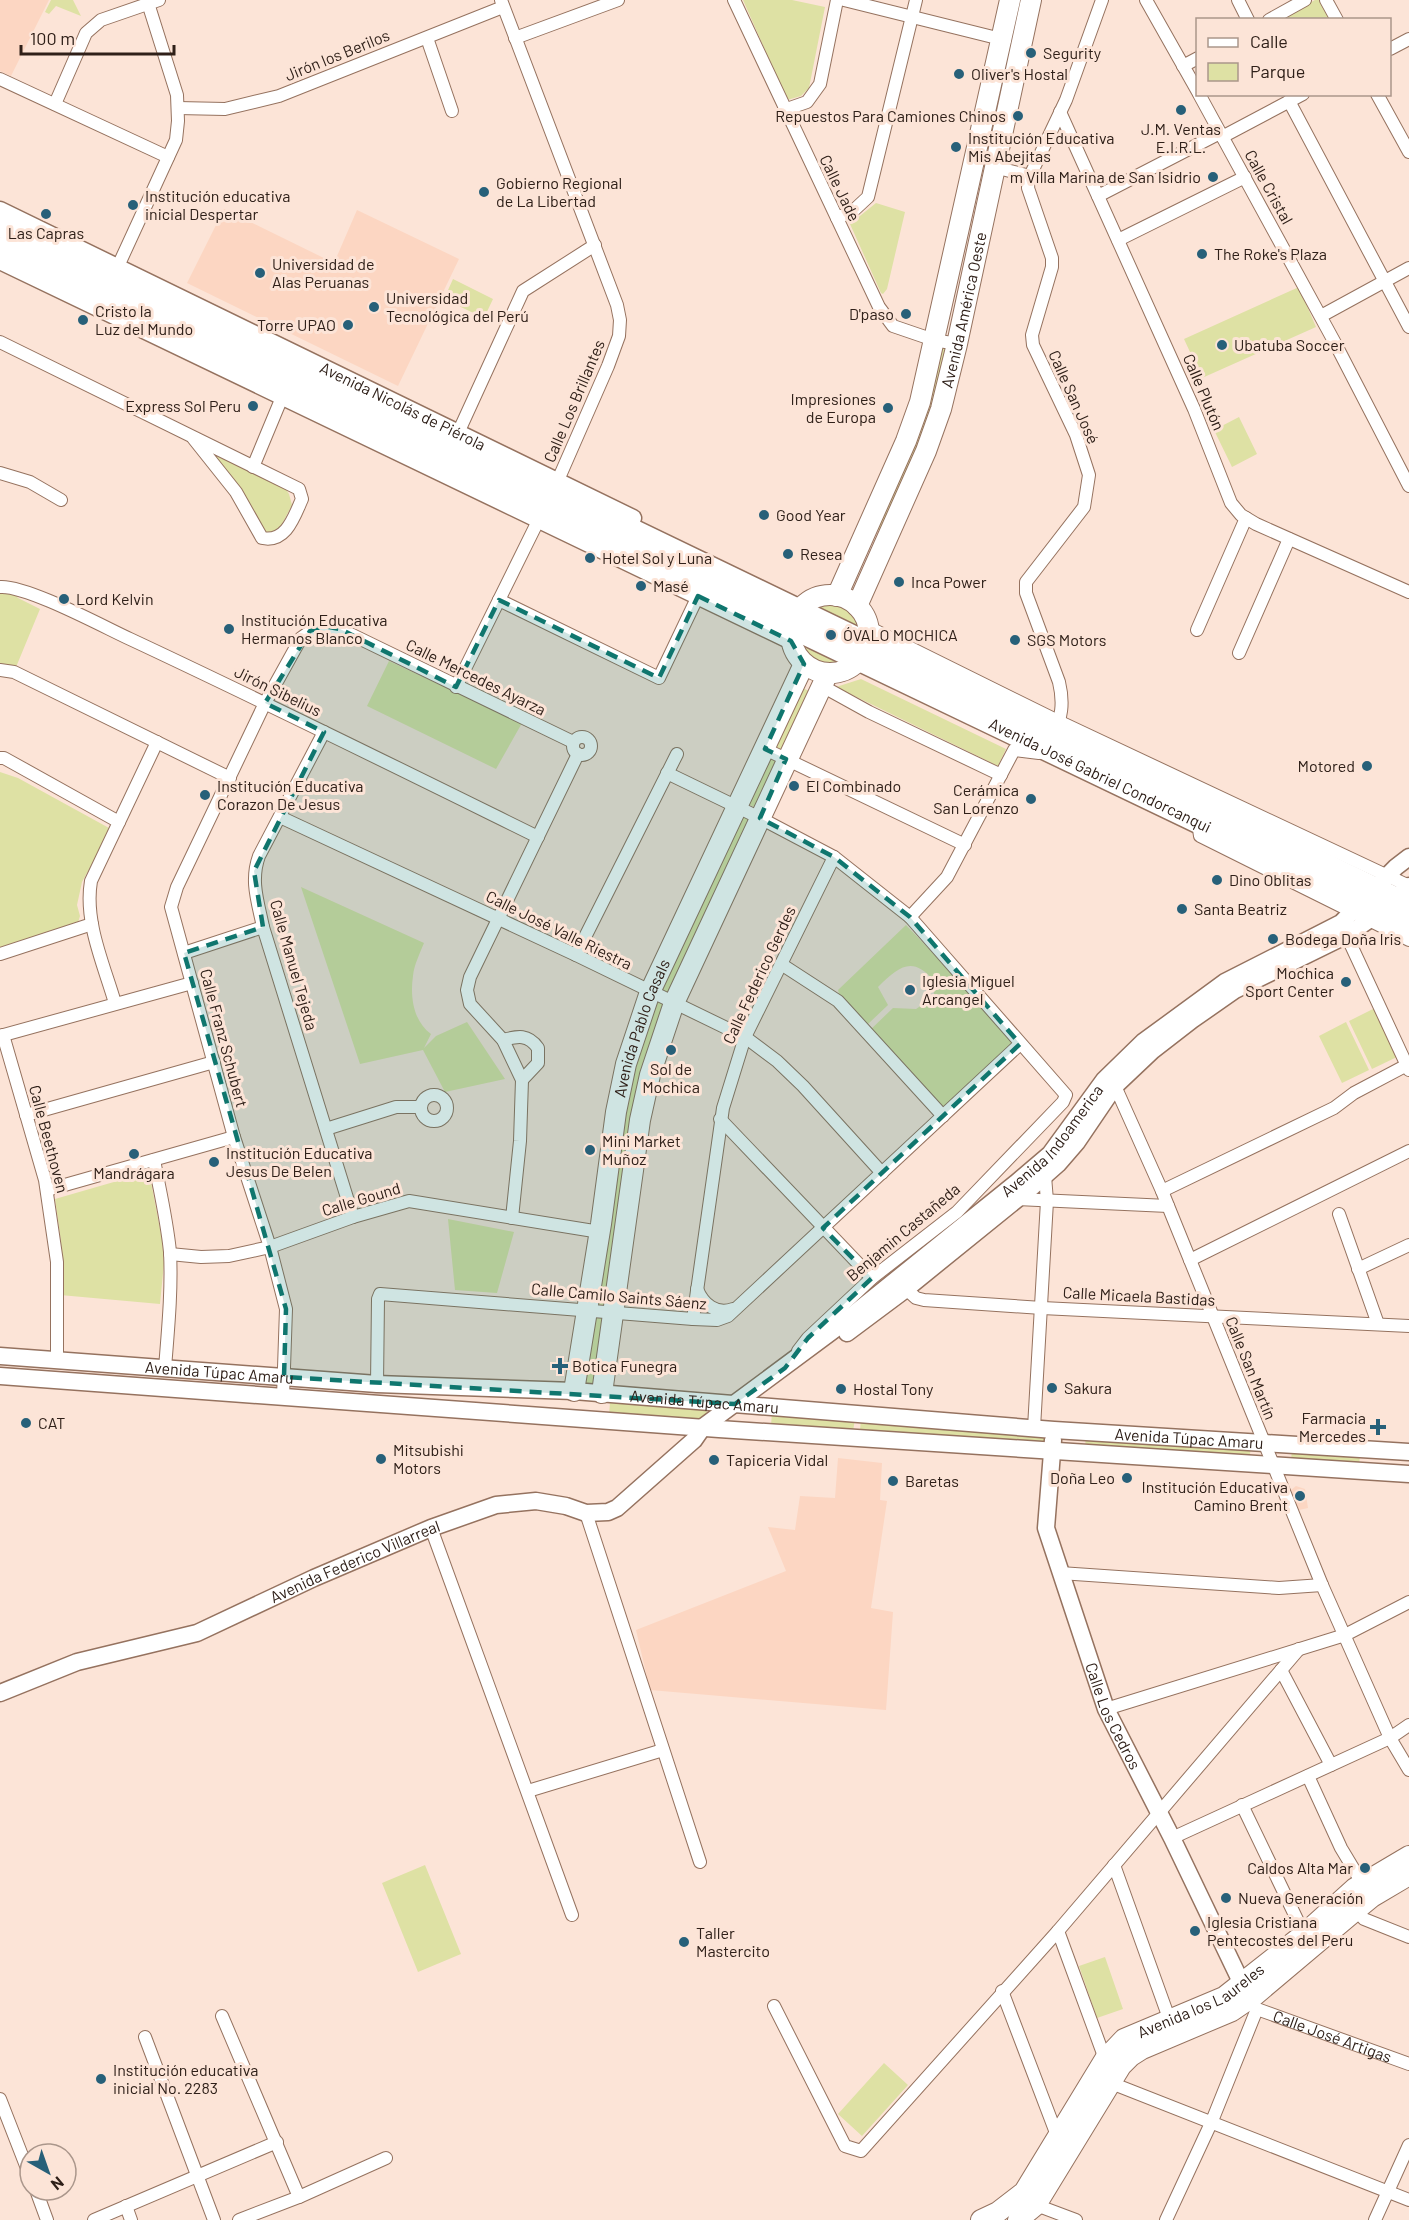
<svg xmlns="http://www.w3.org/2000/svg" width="1409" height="2220" font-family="Barlow,sans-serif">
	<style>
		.built { fill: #fcd6c2 }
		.green { fill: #dee1a4 }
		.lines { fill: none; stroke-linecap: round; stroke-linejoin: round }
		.street-casing { stroke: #95725f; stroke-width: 14 }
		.secondary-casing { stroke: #95725f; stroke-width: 19 }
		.primary-casing { stroke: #95725f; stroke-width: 22 }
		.highway-casing { stroke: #95725f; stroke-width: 25 }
		.street { stroke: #fff; stroke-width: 12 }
		.secondary { stroke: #fff; stroke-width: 16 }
		.primary { stroke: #fff; stroke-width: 20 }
		.highway { stroke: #fff; stroke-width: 22 }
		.marked { fill: #0f766e; fill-opacity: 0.2; stroke: #0f766e; stroke-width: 4.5; stroke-dasharray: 12 8; stroke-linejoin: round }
		.poi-dot { fill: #276079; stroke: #fce4d7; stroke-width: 2 }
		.labels { text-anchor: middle; stroke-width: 6; stroke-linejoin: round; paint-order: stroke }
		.poi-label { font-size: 16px; fill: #2f2019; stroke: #fce4d7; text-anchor: start }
		.street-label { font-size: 16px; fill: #2f2019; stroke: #fce4d7 }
	</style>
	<rect width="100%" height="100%" fill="#fce4d7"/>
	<!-- built -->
	<path class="built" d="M0 0H49L11 76 0 71Z
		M224 209 334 263 357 210 459 259 398 386 187 283Z
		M838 1458 882 1463 880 1500 887 1501 871 1608 893 1612 886 1710 650 1690 636 1630 786 1571 768 1527 795 1530 800 1496 835 1498Z
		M1296 1486 1305 1489 1308 1508 1299 1510 1291 1490Z"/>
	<!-- green -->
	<path class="green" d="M51 0H73L81 16 56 6 49 14 45 12Z
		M743 0H792L825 7 809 88 801 96 787 100Z
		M1315 0H1323L1333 20H1279Z
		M876 203 905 212 887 289 883 294 881 293 850 224Z
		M453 279 493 299 484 318 444 299Z
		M1299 287 1316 327 1202 378 1184 339Z
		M937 345 953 348 936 415 884 533 871 526Z
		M1239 417 1257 454 1232 467 1214 430Z
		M206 451 284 486 289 494 292 505 280 528 268 538Z
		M9 587 18 598 40 609 14 672 0 668V590Z
		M817 603C841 602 858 610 865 634L810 609Z
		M797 634 847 664C826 668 800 657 797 634Z
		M389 661 522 723 496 769 367 706Z
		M861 679 1006 749 998 766 836 687Z
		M800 687 814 693 761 810 747 804Z
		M0 772 18 778 109 828 98 853 82 882 77 905 80 916 77 926 0 947Z
		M742 814 755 820 674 997 661 992Z
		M301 887 424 943C420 953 414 965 413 976 410 996 413 1021 431 1034L424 1048 436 1036 467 1022 505 1079 445 1092 423 1050 360 1064Z
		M906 925 1019 1043 945 1114 867 1033 893 1008 916 1009 934 997V981C912 955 899 967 878 987L888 1005 868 1024 839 994 838 990Z
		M657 997 671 1004 614 1306 596 1305 626 1093Z
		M1375 1008 1399 1056 1372 1069 1349 1021Z
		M1346 1022 1369 1070 1342 1083 1319 1036Z
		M145 1173 150 1177 162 1239 164 1263 160 1304 60 1295 57 1262 61 1242 55 1199Z
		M448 1219 514 1232 497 1293 455 1290Z
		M595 1312 611 1315 600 1388 584 1386Z
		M610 1402 707 1408 706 1422 609 1416Z
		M772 1412 855 1418 853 1432 771 1426Z
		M861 1418 1047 1432 1045 1445 860 1431Z
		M1086 1433 1251 1446 1249 1462 1085 1449Z
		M1292 1447 1360 1453 1359 1468 1291 1463Z
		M425 1865 461 1954 418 1972 382 1883Z
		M1105 1957 1123 2009 1097 2018 1079 1966Z
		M884 2063 908 2085 862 2136 838 2114Z"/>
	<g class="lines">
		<!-- street casing -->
		<g class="street-casing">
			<g id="street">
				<path d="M501 0 617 305 620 320 619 336 608 366 555 487"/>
				<path d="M734 0 879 307 893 326 934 340 957 344"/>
				<path d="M844 0 1005 40"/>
				<path d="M1146 0 1198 92"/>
				<path d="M1238 0 1248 20"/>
				<path d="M1326 0 1337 20"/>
				<path d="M1269 20 1305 0"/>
				<path d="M427 38 452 111"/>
				<path d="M515 38 618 0"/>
				<path d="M1390 49 1409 39"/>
				<path d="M1183 66 1198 58"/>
				<path d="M0 79 168 157"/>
				<path d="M1199 94 1335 343 1409 486"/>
				<path d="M1377 94 1409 152"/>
				<path d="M1289 101 1409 327"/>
				<path d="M55 104 86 33 101 20 159 0"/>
				<path d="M178 108 225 109 279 96 503 7"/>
				<path d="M784 110 807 102 820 84 837 0"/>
				<path d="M1060 112 1194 409 1231 503 1241 515 1256 524 1409 592"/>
				<path d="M1222 137 1303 94"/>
				<path d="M994 167 1030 176"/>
				<path d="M1098 196 1220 133"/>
				<path d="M837 218 853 211 868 197 916 0"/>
				<path d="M1118 240 1245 177"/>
				<path d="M114 275 176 140 178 121 177 95 147 0"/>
				<path d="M1321 316 1409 268"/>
				<path d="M0 342 299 489 302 499C294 517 286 543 262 538L236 492 193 438"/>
				<path d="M458 433 523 291 595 245"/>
				<path d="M253 467 285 390"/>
				<path d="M0 473 30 482 61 500"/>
				<path d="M0 587C26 585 102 626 130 639 267 703 402 770 538 837"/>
				<path d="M499 600 659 678 698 596"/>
				<path d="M868 627 1060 722 1409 886"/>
				<path d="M1197 630 1246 518"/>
				<path d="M1239 653 1289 539"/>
				<path d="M0 670 14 672 230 778"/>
				<path d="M822 686 869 712 1001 775"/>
				<path d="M456 687 542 513"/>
				<path d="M324 732 259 856C250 881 258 902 263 927L353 1217"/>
				<circle cx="582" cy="746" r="9"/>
				<path d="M1052 738C1062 718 1064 703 1059 682L1026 593V582L1084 507 1089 475 1076 435 1033 345 1032 335 1052 267V258L1028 188 1029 178 1066 100 1102 0"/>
				<path d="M765 749 965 845"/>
				<path d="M0 758H4L119 822"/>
				<path d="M667 773 760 818 834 857 910 917 1066 1095 1063 1102 957 1212 872 1278 808 1338 798 1351"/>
				<path d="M280 817 576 955 745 1037 777 1061 803 1086 882 1173"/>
				<path d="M1198 822 1200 836 1409 940"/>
				<path d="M910 917 947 877 1014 750 1039 753"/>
				<path d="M1344 930 1409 1070"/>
				<path d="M184 953 263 927"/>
				<path d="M0 954 92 924"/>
				<path d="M576 955 677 754"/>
				<path d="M781 964 838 1001 943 1116"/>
				<path d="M115 1003C104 965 84 922 91 881L157 742"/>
				<path d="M3 1035 45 1180 57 1262V1360"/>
				<path d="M0 1036 192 983"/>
				<path d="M503 1040C518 1036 528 1034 538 1048V1063L522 1080"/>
				<path d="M1111 1083 1115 1086 1162 1191 1322 1585 1390 1738 1409 1770"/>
				<circle cx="434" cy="1108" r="13"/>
				<path d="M26 1115 214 1062"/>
				<path d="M720 1119 872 1278"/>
				<path d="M326 1129 396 1107H421"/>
				<path d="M154 1160C160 1191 167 1221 170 1252 172 1290 168 1330 165 1368"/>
				<path d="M47 1190 234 1137"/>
				<path d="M1162 1191 1334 1108 1354 1093 1407 1065"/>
				<path d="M1017 1199 1168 1206"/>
				<path d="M1339 1214 1378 1324"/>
				<path d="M512 1218 520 1141 522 1080 503 1040 470 1004 467 990 470 977 578 754"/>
				<path d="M170 1254 201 1257 229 1256 270 1247 353 1217 409 1201 600 1232"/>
				<path d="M1190 1260 1409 1151"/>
				<path d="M1358 1269 1409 1245"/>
				<path d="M697 1289C703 1304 716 1315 733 1309"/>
				<path d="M906 1289 916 1298 924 1300 1042 1308 1409 1326"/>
				<path d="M693 1319 723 1108 745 1037 834 857"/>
				<path d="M377 1384 378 1299 380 1294 693 1319 717 1320 728 1316 1020 1044"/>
				<path d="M283 1397 286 1309 270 1247 234 1137 171 907 177 887 265 703 301 638C315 627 324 626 340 629L573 742"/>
				<path d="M1034 1428 1047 1201 1045 1176"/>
				<path d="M586 1513 700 1862"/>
				<path d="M431 1528 572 1915"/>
				<path d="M1060 1573 1279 1588 1322 1585"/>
				<path d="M1281 1670 1331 1765"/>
				<path d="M1106 1709 1345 1635 1409 1602"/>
				<path d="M1308 1776 1341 1848 1362 1883"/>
				<path d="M528 1791 663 1750"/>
				<path d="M1242 1805 1304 1934"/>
				<path d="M1172 1838 1390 1738 1409 1725"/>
				<path d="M1114 1865 1170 2021"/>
				<path d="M1356 1910 1364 1919 1409 1937"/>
				<path d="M1058 1931 1105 2059"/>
				<path d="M1002 1991 1058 2138"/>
				<path id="s1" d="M1251 2004 1257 2009 1409 2064"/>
				<path d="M774 2006 845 2146 861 2151 1058 1931 1299 1649"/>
				<path d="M222 2016 299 2197"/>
				<path d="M145 2037 214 2220"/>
				<path d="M1111 2083 1409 2200"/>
				<path d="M0 2099 30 2176"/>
				<path d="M36 2190 47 2220"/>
				<path d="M1036 2205 1076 2220"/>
				<path d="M126 2206 131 2220"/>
				<path d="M94 2220 277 2142"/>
				<path d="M239 2220 299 2197 386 2158"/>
				<path d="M1166 2220 1212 2121 1257 2009"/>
				<path d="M1375 2220 1409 2145"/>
			</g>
		</g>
		<!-- secondary casing -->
		<g class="secondary-casing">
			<g id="secondary">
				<path id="s2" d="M0 210 633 518"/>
				<path d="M0 261 791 641"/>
				<path d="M847 1333 906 1289 1032 1187 1058 1164 1077 1142 1115 1086 1152 1051 1192 1020 1235 990 1347 935 1369 920 1409 886"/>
				<path id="s3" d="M0 1356 377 1384 574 1391 1054 1430 1409 1452"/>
				<path d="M0 1376 719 1429 1409 1474"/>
				<path id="s4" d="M1053 1440 1046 1528 1106 1709 1172 1838 1242 1984 1245 1996"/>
				<path id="s5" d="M0 1693 77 1662 197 1633 314 1578 431 1528 496 1505 536 1501 566 1506 586 1513 608 1512 617 1508 694 1440 703 1427 835 1329 1016 1183 1050 1154 1104 1080 1143 1042 1225 982 1341 923 1396 867 1409 857"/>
			</g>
		</g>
		<!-- primary casing -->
		<g class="primary-casing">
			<g id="primary">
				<circle cx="830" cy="634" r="39"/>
				<path d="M837 596 906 441 920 402 1010 0"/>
				<path id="s6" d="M857 606 926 451 941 409 957 344 1031 0"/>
				<path id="s7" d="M574 1391 601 1224 616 1112 626 1064 650 992 804 664"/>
				<path d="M602 1393 640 1120 650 1075 674 1003 828 673"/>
				<path id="s8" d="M981 2220 998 2212 1024 2192 1105 2059 1124 2039 1224 1997 1304 1934 1355 1888 1409 1856"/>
				<path d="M1018 2220 1036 2205 1121 2066 1131 2056 1142 2049 1232 2011 1254 1996 1356 1910 1372 1897 1409 1875"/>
			</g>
		</g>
		<!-- highway casing -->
		<g class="highway-casing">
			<g id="highway">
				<path d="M0 225 1409 905"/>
				<path id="s9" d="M0 248 1409 923"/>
			</g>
		</g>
		<!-- street -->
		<use href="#street" class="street"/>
		<!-- secondary -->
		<use href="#secondary" class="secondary"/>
		<!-- primary -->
		<use href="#primary" class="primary"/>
		<!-- highway -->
		<use href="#highway" class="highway"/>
	</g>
	<!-- marked area -->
	<path class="marked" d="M698 596 791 641 804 664 765 749 786 759 760 818 834 857 910 917 1020 1044 823 1228 872 1278 808 1338 785 1368 735 1404 284 1377 286 1309 184 953 263 927 254 871 324 732 265 703 310 631 323 626 340 629 456 687 499 600 659 678Z"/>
	<!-- markers -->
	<g class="poi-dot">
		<circle cx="1031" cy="53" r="6"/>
		<circle cx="959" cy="74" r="6"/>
		<circle cx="1181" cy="110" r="6"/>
		<circle cx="1018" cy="116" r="6"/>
		<circle cx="956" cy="147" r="6"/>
		<circle cx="1213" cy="177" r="6"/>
		<circle cx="484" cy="192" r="6"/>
		<circle cx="133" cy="205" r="6"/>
		<circle cx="46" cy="214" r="6"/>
		<circle cx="1202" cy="254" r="6"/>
		<circle cx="260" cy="273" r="6"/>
		<circle cx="374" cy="307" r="6"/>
		<circle cx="906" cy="314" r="6"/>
		<circle cx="83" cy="320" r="6"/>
		<circle cx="348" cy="325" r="6"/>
		<circle cx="1222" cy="345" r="6"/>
		<circle cx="253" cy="406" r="6"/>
		<circle cx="888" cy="408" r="6"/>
		<circle cx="764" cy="515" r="6"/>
		<circle cx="788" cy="554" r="6"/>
		<circle cx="590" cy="558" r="6"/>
		<circle cx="899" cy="582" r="6"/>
		<circle cx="641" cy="586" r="6"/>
		<circle cx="64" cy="599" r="6"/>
		<circle cx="229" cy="629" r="6"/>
		<circle cx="831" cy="635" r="6"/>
		<circle cx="1015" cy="640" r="6"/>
		<circle cx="1367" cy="766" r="6"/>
		<circle cx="794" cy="786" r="6"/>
		<circle cx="205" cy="795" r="6"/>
		<circle cx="1031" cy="799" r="6"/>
		<circle cx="1217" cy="880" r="6"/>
		<circle cx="1182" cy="909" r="6"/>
		<circle cx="1273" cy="939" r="6"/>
		<circle cx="1346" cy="982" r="6"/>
		<circle cx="910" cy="990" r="6"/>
		<circle cx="671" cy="1050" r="6"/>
		<circle cx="590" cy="1150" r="6"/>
		<circle cx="134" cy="1154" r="6"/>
		<circle cx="214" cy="1162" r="6"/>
		<path d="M557 1357h6v6h6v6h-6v6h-6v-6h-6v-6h6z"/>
		<circle cx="1052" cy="1388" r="6"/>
		<circle cx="841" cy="1389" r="6"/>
		<circle cx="26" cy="1423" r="6"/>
		<path d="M1375 1418h6v6h6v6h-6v6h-6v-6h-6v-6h6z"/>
		<circle cx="381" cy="1459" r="6"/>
		<circle cx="714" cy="1460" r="6"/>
		<circle cx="1127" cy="1478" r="6"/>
		<circle cx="893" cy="1481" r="6"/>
		<circle cx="1300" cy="1496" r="6"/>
		<circle cx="1365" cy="1868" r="6"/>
		<circle cx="1226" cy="1898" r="6"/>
		<circle cx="1195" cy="1931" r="6"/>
		<circle cx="684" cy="1942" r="6"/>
		<circle cx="101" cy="2079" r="6"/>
	</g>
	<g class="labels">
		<!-- poi labels -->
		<g class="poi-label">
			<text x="1043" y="59">Segurity</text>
			<text x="971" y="80">Oliver's Hostal</text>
			<text x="1006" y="122" text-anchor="end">Repuestos Para Camiones Chinos</text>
			<text x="1181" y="135" text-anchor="middle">J.M. Ventas<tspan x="1181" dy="18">E.I.R.L.</tspan></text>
			<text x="968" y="144">Institución Educativa<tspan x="968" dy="18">Mis Abejitas</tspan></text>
			<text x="1201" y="183" text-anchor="end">m Villa Marina de San Isidrio</text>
			<text x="496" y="189">Gobierno Regional<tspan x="496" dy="18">de La Libertad</tspan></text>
			<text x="145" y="202">Institución educativa<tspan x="145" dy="18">inicial Despertar</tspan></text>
			<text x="46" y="239" text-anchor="middle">Las Capras</text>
			<text x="1214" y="260">The Roke's Plaza</text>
			<text x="272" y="270">Universidad de<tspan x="272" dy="18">Alas Peruanas</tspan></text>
			<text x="386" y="304">Universidad<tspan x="386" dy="18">Tecnológica del Perú</tspan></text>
			<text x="95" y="317">Cristo la<tspan x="95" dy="18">Luz del Mundo</tspan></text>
			<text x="894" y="320" text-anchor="end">D'paso</text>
			<text x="336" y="331" text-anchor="end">Torre UPAO</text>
			<text x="1234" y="351">Ubatuba Soccer</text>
			<text x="876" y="405" text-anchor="end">Impresiones<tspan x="876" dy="18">de Europa</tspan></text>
			<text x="241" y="412" text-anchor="end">Express Sol Peru</text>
			<text x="776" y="521">Good Year</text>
			<text x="800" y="560">Resea</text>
			<text x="602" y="564">Hotel Sol y Luna</text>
			<text x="911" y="588">Inca Power</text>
			<text x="653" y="592">Masé</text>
			<text x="76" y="605">Lord Kelvin</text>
			<text x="241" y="626">Institución Educativa<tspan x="241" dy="18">Hermanos Blanco</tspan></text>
			<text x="843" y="641">ÓVALO MOCHICA</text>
			<text x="1027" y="646">SGS Motors</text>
			<text x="1355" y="772" text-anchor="end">Motored</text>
			<text x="217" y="792">Institución Educativa<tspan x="217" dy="18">Corazon De Jesus</tspan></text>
			<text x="806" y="792">El Combinado</text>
			<text x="1019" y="796" text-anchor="end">Cerámica<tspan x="1019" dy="18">San Lorenzo</tspan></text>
			<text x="1229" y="886">Dino Oblitas</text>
			<text x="1194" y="915">Santa Beatriz</text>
			<text x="1285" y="945">Bodega Doña Iris</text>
			<text x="1334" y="979" text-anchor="end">Mochica<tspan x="1334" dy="18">Sport Center</tspan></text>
			<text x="922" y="987">Iglesia Miguel<tspan x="922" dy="18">Arcangel</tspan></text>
			<text x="671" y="1075" text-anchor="middle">Sol de<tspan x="671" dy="18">Mochica</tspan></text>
			<text x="602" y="1147">Mini Market<tspan x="602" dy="18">Muñoz</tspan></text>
			<text x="226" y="1159">Institución Educativa<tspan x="226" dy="18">Jesus De Belen</tspan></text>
			<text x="134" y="1179" text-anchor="middle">Mandrágara</text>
			<text x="572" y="1372">Botica Funegra</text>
			<text x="1064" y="1394">Sakura</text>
			<text x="853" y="1395">Hostal Tony</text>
			<text x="1366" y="1424" text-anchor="end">Farmacia<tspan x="1366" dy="18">Mercedes</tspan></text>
			<text x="38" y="1429">CAT</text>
			<text x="393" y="1456">Mitsubishi<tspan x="393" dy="18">Motors</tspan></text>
			<text x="726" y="1466">Tapiceria Vidal</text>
			<text x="1115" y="1484" text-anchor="end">Doña Leo</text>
			<text x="905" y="1487">Baretas</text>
			<text x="1288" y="1493" text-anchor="end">Institución Educativa<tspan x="1288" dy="18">Camino Brent</tspan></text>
			<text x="1353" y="1874" text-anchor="end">Caldos Alta Mar</text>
			<text x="1238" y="1904">Nueva Generación</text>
			<text x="1207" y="1928">Iglesia Cristiana<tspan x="1207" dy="18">Pentecostes del Peru</tspan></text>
			<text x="696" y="1939">Taller<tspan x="696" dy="18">Mastercito</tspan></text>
			<text x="113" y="2076">Institución educativa<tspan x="113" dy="18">inicial No. 2283</tspan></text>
		</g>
		<!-- street labels -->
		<g class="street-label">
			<text transform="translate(337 55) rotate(-22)" y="6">Jirón los Berilos</text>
			<text transform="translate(1269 187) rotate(61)" y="6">Calle Cristal</text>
			<text transform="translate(840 188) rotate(64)" y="6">Calle Jade</text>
			<text dy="6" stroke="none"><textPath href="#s6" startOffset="316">Avenida América Oeste</textPath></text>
			<text transform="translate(1204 392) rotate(67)" y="6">Calle Plutón</text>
			<text transform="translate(1074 397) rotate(66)" y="6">Calle San José</text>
			<text transform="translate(574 401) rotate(-67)" y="6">Calle Los Brillantes</text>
			<text dy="6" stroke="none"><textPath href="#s2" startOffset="448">Avenida Nicolás de Piérola</textPath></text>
			<text transform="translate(476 677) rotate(26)" y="6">Calle Mercedes Ayarza</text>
			<text transform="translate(278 691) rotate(26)" y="6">Jirón Sibelius</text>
			<text dy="6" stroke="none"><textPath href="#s9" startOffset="1220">Avenida José Gabriel Condorcanqui</textPath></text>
			<text transform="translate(559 930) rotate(26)" y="6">Calle José Valle Riestra</text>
			<text transform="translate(294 965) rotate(74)" y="6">Calle Manuel Tejeda</text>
			<text transform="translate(759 975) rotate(-65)" y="6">Calle Federico Gerdes</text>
			<text dy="6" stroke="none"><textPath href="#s7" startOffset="370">Avenida Pablo Casals</textPath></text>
			<text transform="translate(224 1038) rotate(75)" y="6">Calle Franz Schubert</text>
			<text transform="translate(49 1139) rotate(75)" y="6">Calle Beethoven</text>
			<text dy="6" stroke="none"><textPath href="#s5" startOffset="1227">Avenida Indoamerica</textPath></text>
			<text transform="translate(361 1199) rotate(-17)" y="6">Calle Gound</text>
			<text transform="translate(903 1232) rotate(-40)" y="6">Benjamin Castañeda</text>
			<text transform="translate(619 1296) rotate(5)" y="6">Calle Camilo Saints Sáenz</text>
			<text transform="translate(1139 1296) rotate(3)" y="6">Calle Micaela Bastidas</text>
			<text transform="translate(1251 1368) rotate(68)" y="6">Calle San Martín</text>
			<text dy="6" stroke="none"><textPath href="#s3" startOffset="220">Avenida Túpac Amaru</textPath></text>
			<text dy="6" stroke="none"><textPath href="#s3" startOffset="706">Avenida Túpac Amaru</textPath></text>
			<text dy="6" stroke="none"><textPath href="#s3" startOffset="1192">Avenida Túpac Amaru</textPath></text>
			<text dy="6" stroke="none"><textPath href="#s5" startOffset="380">Avenida Federico Villarreal</textPath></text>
			<text dy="6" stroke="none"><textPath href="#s4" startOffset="288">Calle Los Cedros</textPath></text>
			<text dy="6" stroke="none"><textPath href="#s8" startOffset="321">Avenida los Laureles</textPath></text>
			<text dy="6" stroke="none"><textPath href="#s1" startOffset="88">Calle José Artigas</textPath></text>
		</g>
	</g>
	<!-- legend -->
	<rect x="1196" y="18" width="195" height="78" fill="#fce4d7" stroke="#aa968b" stroke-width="1.5"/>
	<rect x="1208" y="38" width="30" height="9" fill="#ffffff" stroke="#aa968b" stroke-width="1.5"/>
	<text x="1250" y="48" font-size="18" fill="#2f2019">Calle</text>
	<rect x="1208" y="63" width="30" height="18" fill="#dee1a4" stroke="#aa968b" stroke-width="1.5"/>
	<text x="1250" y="78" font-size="18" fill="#2f2019">Parque</text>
	<!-- north arrow -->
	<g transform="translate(48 2172) rotate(140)"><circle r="28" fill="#fce4d7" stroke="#aa968b" stroke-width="1.5"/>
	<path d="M0-4.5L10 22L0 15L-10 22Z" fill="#276079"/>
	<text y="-9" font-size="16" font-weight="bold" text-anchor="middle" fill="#2f2019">N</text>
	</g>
	<!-- scale -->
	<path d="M21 45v9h153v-9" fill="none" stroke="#2f2019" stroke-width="3"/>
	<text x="30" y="45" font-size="18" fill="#2f2019" stroke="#fce4d7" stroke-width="4.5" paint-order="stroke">100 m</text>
</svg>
